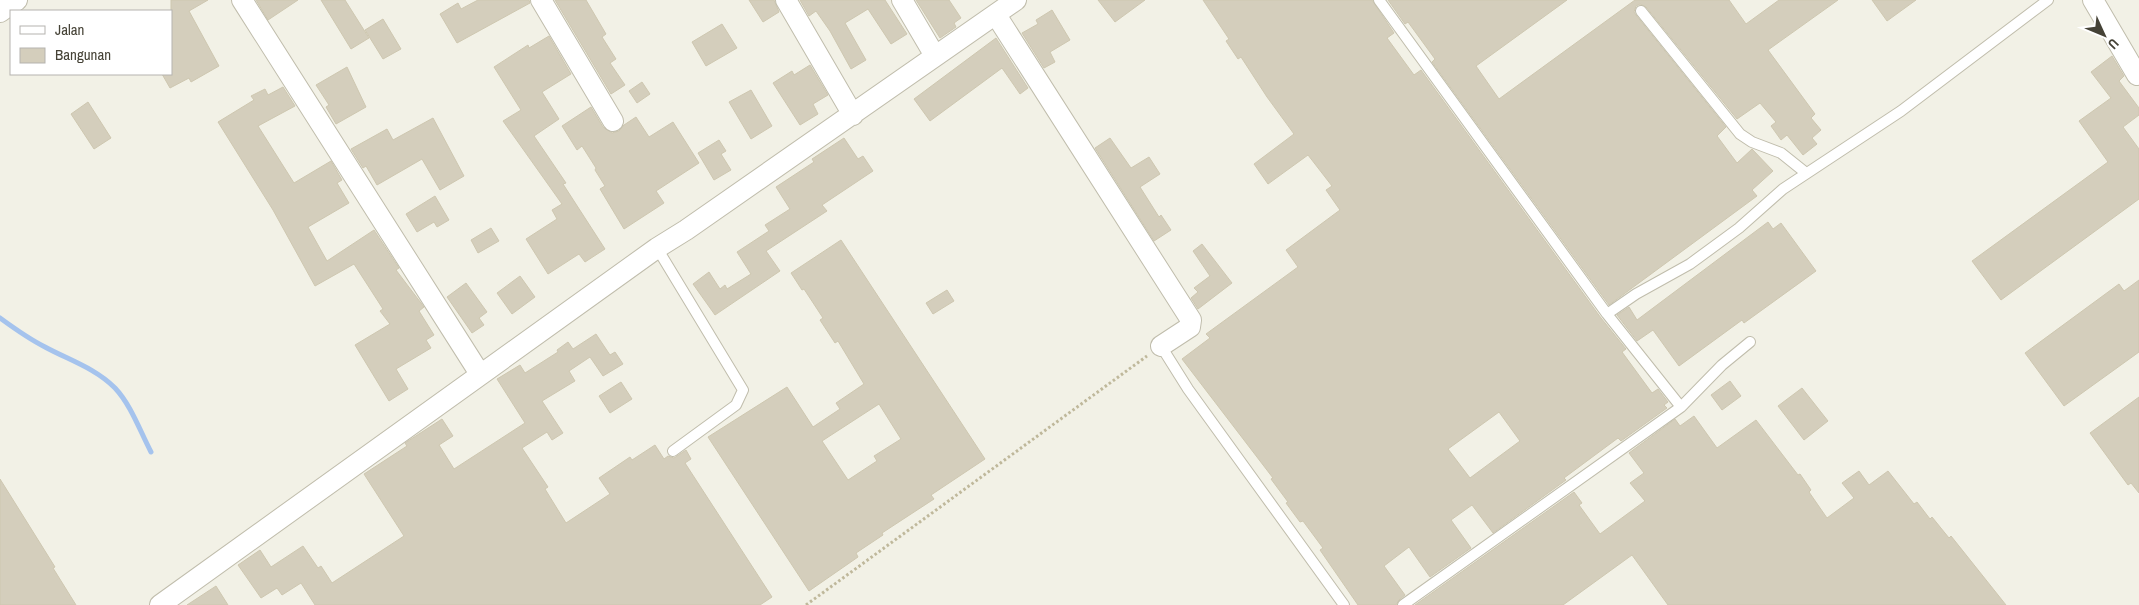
<svg xmlns="http://www.w3.org/2000/svg" width="2139" height="605" font-family="'Archivo Narrow',sans-serif">
	<style>
		.lines { fill: none; stroke-linecap: round; stroke-linejoin: round }
		.stream { stroke: #a5c3ed; stroke-width: 5 }
		.building { fill: #d4cebc; stroke: #cec7b0; fill-rule: evenodd }
		.lane-casing { stroke: #c0bdac; stroke-width: 12 }
		.street-casing { stroke: #c0bdac; stroke-width: 22 }
		.path { stroke: #bfb89b; stroke-width: 3; stroke-dasharray: 2.5 2.5; stroke-linecap: butt }
		.lane { stroke: #fff; stroke-width: 10 }
		.street { stroke: #fff; stroke-width: 20 }
	</style>
	<rect width="100%" height="100%" fill="#f2f1e6"/>
	<g class="lines">
		<!-- stream -->
		<path class="stream" d="M0 318C15 329 29 339 45 347 69 360 95 368 115 388 131 405 140 431 151 452"/>
	</g>
	<!-- building -->
	<path class="building" d="M171 0H208L189 11 219 66 191 82 189 78 170 88 162 74H171Z
		M256 0H298L268 20Z
		M321 0H345L369 38 351 49Z
		M478 0H529L530 3 457 43 440 14 458 3 461 9Z
		M555 0H586L606 34 602 37 616 59 610 63 625 85 611 94Z
		M749 0H774L779 12 763 22Z
		M800 0H885L907 34 891 44 868 9 845 23 866 60 851 69 830 31 816 11 809 16Z
		M916 0H949L961 18 954 23 956 27 940 38Z
		M1098 0H1145L1115 22Z
		M1203 0H1372L1394 33 1387 38 1414 75 1421 70 1601 318 1626 349 1622 352 1652 393 1658 389 1668 402 1664 405 1667 408 1621 441 1618 438 1564 478 1566 480 1493 533 1472 505 1451 520 1471 548 1430 577 1409 547 1384 566 1405 595 1399 600 1396 605H1358L1320 550 1323 548 1303 521 1300 522 1286 503 1288 502 1271 479 1273 478 1182 359 1210 338 1206 334 1298 267 1286 250 1340 210 1326 190 1332 186 1308 155 1268 184 1254 164 1294 134 1267 97 1241 57 1238 59 1226 41 1229 39ZM1499 412 1520 441 1470 478 1448 449Z
		M1388 0H1567L1476 66 1499 99 1635 0H1729L1746 24 1779 0H1838L1768 50 1815 114 1811 118 1821 130 1812 138 1817 144 1803 155 1787 135 1781 140 1771 126 1776 122 1760 103 1737 119 1646 7 1640 4 1636 6 1634 12 1636 15 1726 127 1717 136 1737 163 1752 149 1773 171 1752 190 1757 196 1609 305 1432 62 1435 59 1408 22 1405 24Z
		M1872 0H1916L1887 21Z
		M1052 10 1070 40 1050 52 1055 62 1044 68 1022 33 1038 24 1036 20Z
		M383 19 401 49 383 59 365 30Z
		M722 24 737 48 706 66 692 42Z
		M549 36 571 74 542 92 559 119 534 136 566 183 563 184 605 249 585 262 579 254 548 274 526 239 557 219 552 210 562 204 503 121 521 110 494 67 528 45 529 48Z
		M996 38 1028 88 1020 94 1002 68 930 121 914 99Z
		M2112 56 2124 76 2119 81 2139 108V115L2123 127 2139 149V199L2001 300 1972 261 2108 162 2079 121 2111 98 2091 72Z
		M810 65 828 95 813 104 818 114 800 125 773 83 792 71 794 75Z
		M347 67 366 107 336 124 326 107 329 105 316 85Z
		M642 82 650 94 637 103 629 91Z
		M283 87 295 106 258 126 294 183 331 161 342 180 337 183 349 203 308 227 327 261 374 230 399 268 396 270 424 307 419 311 434 335 426 340 431 348 396 369 408 389 389 401 355 345 390 324 380 311 383 309 354 264 315 286 273 210 218 122 254 100 251 96 265 89 268 95Z
		M751 90 772 126 751 139 729 102Z
		M88 102 111 138 94 149 71 114Z
		M591 107 603 127 612 133 619 131 624 125 636 117 649 137 673 122 699 163 656 191 664 203 624 229 600 189 605 186 595 170 596 168 582 146 577 150 562 126Z
		M433 118 464 176 440 190 422 159 377 185 366 166 363 168 351 149 387 129 393 140Z
		M844 138 858 159 863 156 873 171 822 205 827 211 766 251 780 271 715 315 693 284 709 272 720 289 725 285 727 289 751 274 737 252 769 231 765 225 790 209 776 187 814 162 812 159Z
		M1110 138 1131 168 1149 157 1160 174 1140 187 1159 217 1161 215 1171 230 1154 241 1095 148Z
		M719 140 726 151 721 154 731 170 714 180 698 153Z
		M435 196 449 220 437 227 434 222 417 232 406 214Z
		M1768 222 1773 229 1781 223 1816 271 1744 323 1742 320 1679 366 1653 330 1637 341 1617 315 1629 307 1637 320Z
		M491 228 499 241 478 253 471 240Z
		M841 240 985 459 931 495 934 499 882 533 883 535 856 553 858 557 809 591 708 437 787 387 813 427 840 409 836 403 864 384 838 341 835 343 820 320 823 318 804 289 802 290 791 273ZM879 404 901 439 874 456 877 461 848 480 822 441Z
		M1202 244 1232 283 1198 309 1191 298 1198 292 1194 288 1210 276 1193 251Z
		M520 276 535 297 512 314 497 293Z
		M2139 280V352L2064 406 2025 353 2119 284 2124 291Z
		M466 283 487 312 479 318 484 325 472 333 447 297Z
		M947 290 954 301 933 314 926 303Z
		M596 334 610 355 615 352 623 364 603 376 590 357 569 371 575 381 542 401 563 433 552 440 547 432 522 448 548 487 545 489 566 523 610 494 599 478 630 457 632 460 655 445 664 459 668 456 674 458 686 450 691 459 685 463 772 597 760 605H315L301 583 282 595 277 588 261 598 238 565 260 550 271 567 303 546 318 568 321 566 332 583 404 536 364 474 407 446 405 443 442 419 453 436 439 445 454 469 525 423 497 379 520 365 525 373 558 352 557 350 568 342 573 349Z
		M1730 381 1741 396 1722 410 1711 395Z
		M621 382 632 399 610 413 599 396Z
		M1802 388 1828 421 1804 440 1778 406Z
		M2139 397V493L2131 483 2128 485 2090 433Z
		M1694 416 1717 448 1756 420 1798 475 1800 474 1811 490 1809 492 1827 518 1854 498 1842 483 1859 471 1869 485 1888 471 1914 504 1917 502 1930 519 1932 517 1949 538 1951 536 2006 605H1668L1632 555 1563 605H1415L1574 492 1582 503 1579 505 1600 534 1645 501 1630 483 1644 473 1629 453 1675 419 1680 426Z
		M0 479 55 567 53 568 76 605H0Z
		M216 586 228 605H187Z"/>
	<g class="lines">
		<!-- lane casing -->
		<g class="lane-casing">
			<path id="lane" d="M1379 0 1607 314 1681 407 1403 605
				M1641 11 1740 134 1752 142 1781 153 1806 173
				M657 248 743 390 736 405 673 451
				M1607 314 1636 294 1690 264 1739 228 1783 189 1901 111 2048 0
				M1161 346 1188 389 1344 605
				M1681 407 1722 365 1750 342"/>
		</g>
		<!-- street casing -->
		<g class="street-casing">
			<path id="street" d="M242 0 480 374
				M541 0 613 121
				M786 0 853 115
				M902 0 935 56
				M2093 0 2137 75
				M0 12 17 0
				M996 15 1191 320 1190 327 1161 346
				M160 605 657 248 686 230 1016 0"/>
		</g>
		<!-- path -->
		<path class="path" d="M806 605 1147 356"/>
		<!-- lane -->
		<use href="#lane" class="lane"/>
		<!-- street -->
		<use href="#street" class="street"/>
	</g>
	<!-- legend -->
	<rect x="10" y="10" width="162" height="65" fill="#ffffff" stroke="#b5b3af"/>
	<rect x="20" y="26" width="25" height="8" fill="#ffffff" stroke="#b5b3af"/>
	<text x="55" y="35" font-size="15" fill="#454236">Jalan</text>
	<rect x="20" y="48" width="25" height="15" fill="#d4cebc" stroke="#b5b3af"/>
	<text x="55" y="60" font-size="15" fill="#454236">Bangunan</text>
	<!-- north arrow -->
	<g transform="translate(2104 35) rotate(134)" stroke="#ffffff" stroke-width="4" paint-order="stroke">
	<path d="M0-4L9 19L0 12L-9 19Z" fill="#454236"/>
	<text y="-8" font-size="14" font-weight="bold" text-anchor="middle" fill="#454236">U</text>
	</g>
</svg>
